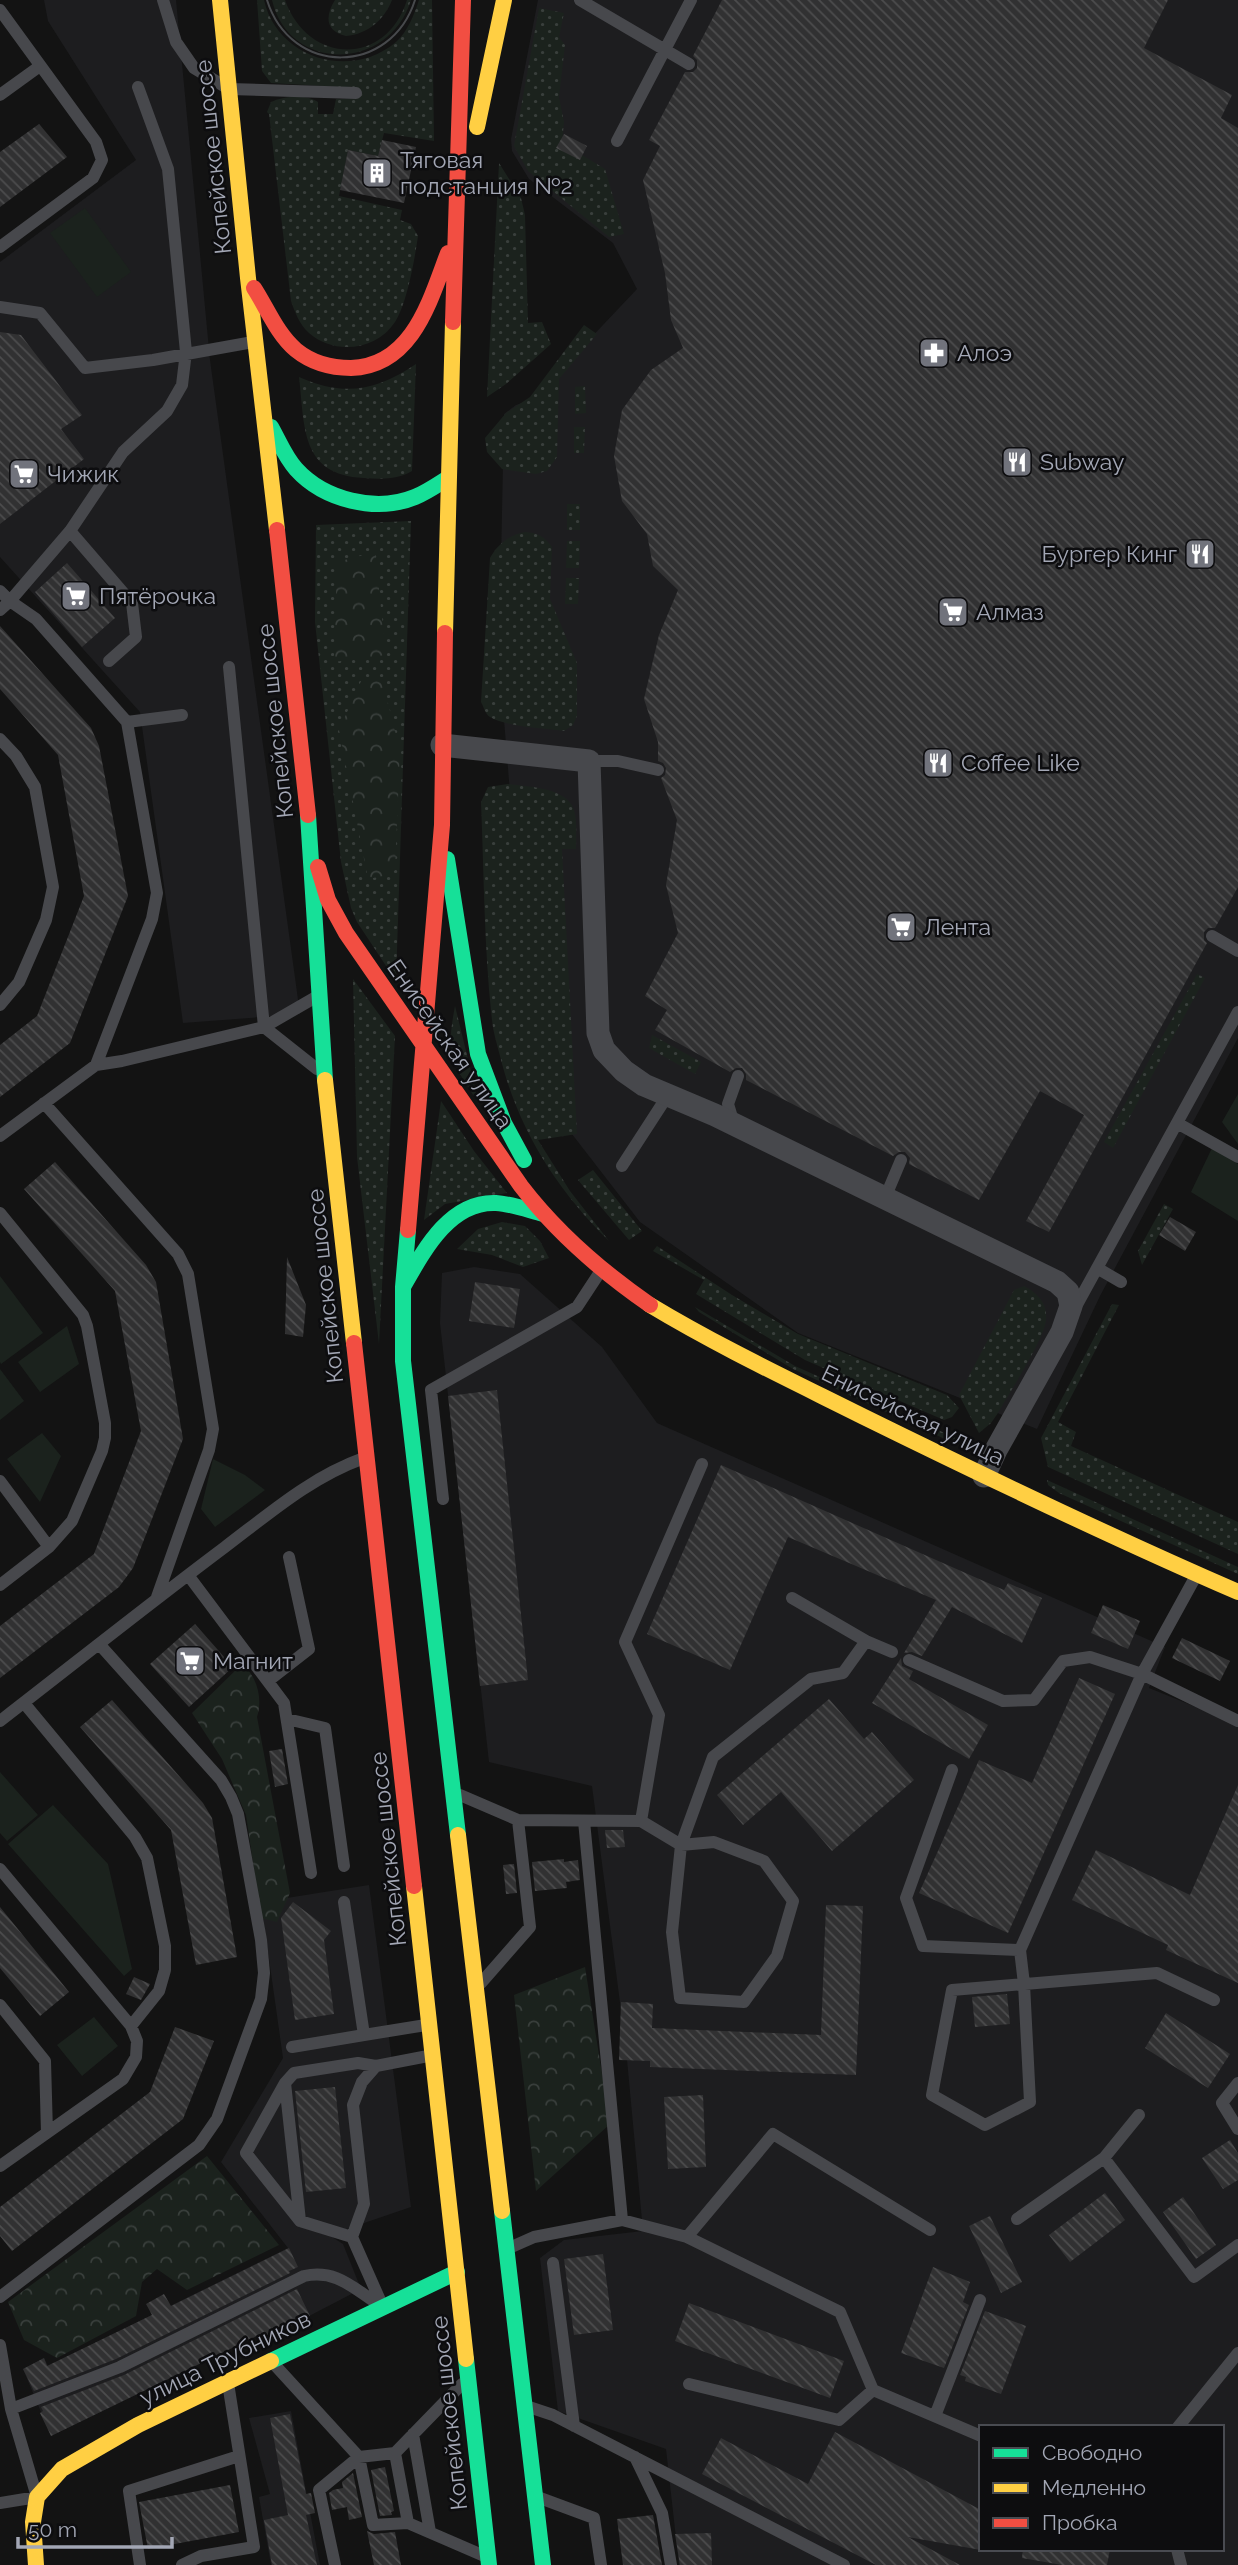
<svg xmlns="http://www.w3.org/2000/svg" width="1238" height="2565" font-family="Raleway,sans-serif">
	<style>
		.built { fill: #1d1d1f; fill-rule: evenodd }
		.grass { fill: url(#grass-dots) }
		.forest { fill: url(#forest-crowns) }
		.green { fill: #1b221d }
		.building { fill: url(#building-back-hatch) }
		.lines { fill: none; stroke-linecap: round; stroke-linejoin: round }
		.lane { stroke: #47484c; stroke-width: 12 }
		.street { stroke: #47484c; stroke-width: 23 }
		.fast { stroke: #16e098; stroke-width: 16 }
		.slow { stroke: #ffcf43; stroke-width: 16 }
		.jam { stroke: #f24e42; stroke-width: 16 }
		.tram { stroke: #47494c; stroke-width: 2 }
		.labels { text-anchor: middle; stroke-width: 5; stroke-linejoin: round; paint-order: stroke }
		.street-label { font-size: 23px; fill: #a3a7b5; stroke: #0d0d0f }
		.poi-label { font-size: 23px; fill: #a3a7b5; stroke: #0d0d0f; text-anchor: start }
	</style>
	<defs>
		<pattern id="grass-dots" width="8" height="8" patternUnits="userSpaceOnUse" patternTransform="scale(1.75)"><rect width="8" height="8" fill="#1b221d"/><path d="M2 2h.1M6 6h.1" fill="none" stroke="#393f3c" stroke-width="1.8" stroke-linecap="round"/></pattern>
		<pattern id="forest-crowns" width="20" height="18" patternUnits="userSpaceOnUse" patternTransform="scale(1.75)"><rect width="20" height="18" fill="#1b221d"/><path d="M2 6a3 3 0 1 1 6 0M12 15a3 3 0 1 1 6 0" fill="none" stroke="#393f3c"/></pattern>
		<pattern id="building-back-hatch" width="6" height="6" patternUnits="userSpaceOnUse" patternTransform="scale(1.75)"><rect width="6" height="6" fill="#313132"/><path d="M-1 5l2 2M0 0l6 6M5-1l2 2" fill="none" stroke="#4c4c4d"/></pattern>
	</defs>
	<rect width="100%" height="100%" fill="#131313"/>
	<!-- built -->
	<path class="built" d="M44 0H176L210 360 300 1014 183 1023 140 712 0 557V262L136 160 48 21Z
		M538 0H1238V1038L1100 1296 1037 1429 798 1333 640 1222 534 1085 499 659 504 414 516 405 533 399 637 289 613 243 529 179 512 151 511 139Z
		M474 1267 520 1274 602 1347 657 1423 1165 1647 1149 1688 1238 1724V2565H679L666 2449 558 2411 540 2258 564 2240 643 2231 626 2049 592 1786 489 1762 440 1323 442 1273ZM981 2427H1222V2549H981Z
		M369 1885 411 2207 329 2235 343 2244 361 2289 267 2338 264 2333 51 2436 23 2369 44 2358 48 2366 288 2248 221 2162 283 2058 261 1902Z
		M291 2411 320 2565H271L259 2497 270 2494 249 2418Z"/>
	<!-- grass -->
	<path class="grass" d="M257 0H264C277 58 350 81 396 42 408 31 414 15 419 0H432L434 141 384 133 378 156 348 150 339 196 402 210 400 220 411 224 418 236C415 257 407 304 395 322 376 351 334 355 309 333 299 324 295 312 291 301L269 114 267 112 271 102C283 96 307 94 318 102V114H333L336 99H356L357 88 271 83 262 71Z
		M272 0H285C308 65 386 67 407 0H411C389 72 289 73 272 0Z
		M335 0H392C384 20 368 34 346 36 325 31 325 16 335 0Z
		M539 8 564 13 559 37 565 45 559 97 564 122 562 143 605 169 624 234 609 237 528 171 514 146Z
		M499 163 521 198 525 215 528 323 542 322 551 344 506 384 487 397Z
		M584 325 597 334 559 379 557 457 547 471 536 474 502 469 487 452 485 438 506 413 530 397Z
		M416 364 412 471C398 480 380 479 364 478 300 475 305 427 299 377 344 397 376 391 416 364Z
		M585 386 586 413 575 414V387Z
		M574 427H585L584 453H574Z
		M567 504H580V530H567Z
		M411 521 396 981 357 922 351 908 341 862 315 622 316 525Z
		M525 532C538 533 544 536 552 547L550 599 577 663V716L573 725 564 731C544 728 507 727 490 717 485 714 484 707 481 702L490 558C498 544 509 535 525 532Z
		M567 541H580L579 568H566Z
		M566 578H579L578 604H565Z
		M508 784C529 787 571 787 575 814 577 825 576 837 576 849H562L577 1134 538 1140 570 1191 609 1241C556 1189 518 1129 500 1056 497 1044 493 1032 492 1020 484 948 484 874 481 802L488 787Z
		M1197 974 1205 978 1113 1148 1104 1142Z
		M353 979 395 1036 379 1344 357 1157Z
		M455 1006 479 1104C452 1061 445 1059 455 1006Z
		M652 1035 701 1062 695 1074 649 1048Z
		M441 1101 474 1151 507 1193 445 1204 424 1220Z
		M593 1170 642 1231 629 1240 578 1180Z
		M1164 1204 1173 1209 1142 1265 1138 1251Z
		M502 1222 525 1226 540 1241 549 1258 523 1267 492 1255 457 1249 478 1229Z
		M657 1246 732 1295 798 1334 947 1395 959 1408 952 1417 944 1420 805 1360 696 1294 704 1280 653 1251Z
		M1024 1286C1037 1293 1048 1303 1046 1320 1044 1340 1009 1393 998 1413L991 1423 979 1433 959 1395 1014 1290Z
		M1112 1304 1119 1305 1058 1422 1076 1432 1071 1446 1238 1522V1554L1048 1467 1041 1438Z
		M695 1307 795 1366 958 1439 947 1440 793 1369 699 1312Z
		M1047 1480 1238 1567V1574L1059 1493 1048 1485Z"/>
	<!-- forest -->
	<path class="forest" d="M375 552 386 655 334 662 337 562Z
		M362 679H382L400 751 395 870 388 875 368 879 339 730Z
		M242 1664C257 1676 263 1699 257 1717L290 1893 277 1922 261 1918 246 1815 222 1759 192 1713Z
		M585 1967 610 2124 536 2191 514 1995Z
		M207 2156 279 2245 187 2290 157 2269 142 2282 136 2316 57 2358 24 2340 8 2302Z"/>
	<!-- green -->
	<path class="green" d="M85 208 131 272 97 297 50 233Z
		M1238 1094V1144L1222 1122Z
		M1212 1148 1238 1164V1221L1191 1192Z
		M0 1276 43 1333 1 1364 0 1362Z
		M67 1326 79 1364 40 1392 18 1362Z
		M0 1369 24 1401 0 1420Z
		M42 1433 61 1456 40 1502 7 1459Z
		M213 1459 245 1475 265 1490 215 1527 201 1509Z
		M0 1772 38 1815 7 1841 0 1833Z
		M53 1805 108 1864 132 1969 124 1976 8 1844Z
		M94 2017 118 2046 82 2076 57 2045Z"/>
	<!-- building -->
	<path class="building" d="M722 0H1168L1144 48 1232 95 1221 118 1238 128V887L1215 928H1208L1204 932V940L1207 943 1049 1232 1026 1221 1084 1115 1040 1091 979 1200 909 1164 910 1158 905 1152H899L893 1156 746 1080V1074L742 1068H736L730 1072 655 1030 667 1010 645 996 678 933 666 885 677 820 661 778 665 775 666 768 663 763 658 761V742L644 699 659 635 678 590 653 566 647 534 622 501 614 456 622 410 651 370 683 348 671 320 665 273 643 180 660 146 649 140 685 72H693L697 68V60L693 56Z
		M39 124 67 157 0 207V152Z
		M564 134 587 146 580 160 556 148Z
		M382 140 416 147 404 203 340 190 348 150 378 156Z
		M0 332 21 335 82 415 61 429 84 459 0 524Z
		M67 563 115 618 82 647 35 592Z
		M0 626 91 728 99 746 128 896 70 1043 0 1097V1045L37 1016 84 896 58 755 0 689Z
		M55 1162 146 1265 156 1282 183 1439 133 1568 119 1587 0 1678V1626L94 1554 141 1431 115 1291 24 1189Z
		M1170 1217 1196 1232 1185 1251 1159 1235Z
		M287 1257 306 1305 303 1337 285 1334Z
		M475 1282 520 1289 514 1328 469 1321Z
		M497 1390 528 1680 480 1686 448 1396Z
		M721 1465 1004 1590 1008 1583 1042 1598 1022 1643 952 1607 922 1656 912 1652 904 1653 936 1600 788 1537 730 1670 647 1634Z
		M1103 1605 1140 1621 1128 1649 1091 1633Z
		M195 1624 233 1667 189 1707 150 1664Z
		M1182 1638 1230 1661 1220 1681 1172 1658Z
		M901 1658 902 1666 913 1671 909 1679 988 1725 969 1759 872 1703Z
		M1079 1678 1115 1694 1008 1933 919 1893 979 1760 1032 1783Z
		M829 1699 864 1739 872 1732 914 1780 832 1851 781 1792 743 1825 717 1795Z
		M112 1700 203 1803 212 1818 237 1957 196 1965 171 1830 80 1727Z
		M282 1749 288 1784 275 1787 269 1751Z
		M1238 1785V1983L1166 1950 1168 1945 1072 1900 1096 1850 1190 1895Z
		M605 1830H623L625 1847 607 1848Z
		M564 1859V1862L578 1860 580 1880 566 1882 567 1888 535 1891 532 1862Z
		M514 1864 517 1893 506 1894 503 1865Z
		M293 1902 331 1931 324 1940 334 2014 295 2020 281 1918Z
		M826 1905 863 1906 856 2075 650 2067V2061L619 2060 621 2002 653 2004 652 2028 821 2035Z
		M0 1907 69 1992 40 2016 0 1968Z
		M134 1977 150 1984 141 2000 126 1994Z
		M1007 1994 1010 2024 975 2027 972 1997Z
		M1166 2013 1230 2054 1208 2088 1145 2048Z
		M175 2027 214 2041 183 2119 12 2251 0 2236V2207L150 2092Z
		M335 2087 346 2188 306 2192 295 2091Z
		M703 2095 706 2167 668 2169 664 2097Z
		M1230 2140 1238 2153V2180L1223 2189 1202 2158Z
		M1105 2193 1125 2220 1070 2262 1049 2235Z
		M1183 2197 1216 2245 1196 2259 1163 2212Z
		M990 2216 1022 2282 1001 2293 969 2226Z
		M289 2248 298 2267 289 2271 290 2273 116 2359 34 2391 23 2369 44 2358 47 2366 152 2315 146 2304 164 2294 171 2306Z
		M603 2254 613 2330 574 2335 564 2259Z
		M933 2267 970 2282 963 2302 969 2305 944 2368 901 2353Z
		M297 2289 310 2316 267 2338 265 2332 51 2436 40 2413 43 2411 41 2407 124 2375Z
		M689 2303 844 2361 830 2398 675 2341Z
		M985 2311 1026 2326 1001 2394 965 2381 966 2377 960 2375Z
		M290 2414 306 2494 311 2493 315 2513 306 2515 317 2565H272L264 2520 288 2515 270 2418Z
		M835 2432 981 2510V2550L908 2537 960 2565H876L702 2474 721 2438 808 2484Z
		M385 2467 394 2511 391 2512 392 2515 380 2516 371 2470Z
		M353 2473 362 2517 349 2520 347 2507 332 2510 329 2493 333 2490 343 2488 342 2482Z
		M230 2485 239 2532 148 2549 139 2502Z
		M653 2515 662 2565H623L617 2519Z
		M367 2531 374 2534 395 2532 401 2565H374Z
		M711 2533 712 2565H680L675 2534Z
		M1023 2549H1110L1107 2565H1062L1022 2558Z"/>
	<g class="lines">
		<!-- lane -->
		<path class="lane" d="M163 0 176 42 194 68 229 89 356 93
			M580 0 689 64
			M0 10 96 142 102 160 93 178 0 247
			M0 95 40 66
			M617 141 691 0
			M0 307 40 313 85 368 153 360 253 342
			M70 531 132 603 136 637 109 661
			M0 591 10 601 36 619 127 722 157 893 152 919 96 1065
			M0 610 10 601 70 531 123 452 167 411 182 385 186 352 168 169 138 87
			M127 722 182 715
			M0 739 16 756 35 787 53 887 46 920 19 982 0 1005
			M589 761H618L658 770
			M1212 936 1238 951
			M316 997 264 1027 317 1069
			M44 1103 178 1254 188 1274 213 1429 209 1450 157 1597
			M1177 1123 1238 1157
			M734 1124 728 1104 738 1076
			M0 1136 96 1065 122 1061 264 1027 229 667
			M622 1166 668 1095
			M885 1198 901 1160
			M0 1213 83 1315 87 1326 105 1423V1438L102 1451 72 1521 49 1547 0 1585
			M1097 1268 1121 1282
			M1074 1310 1238 1012
			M0 1481 49 1547
			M443 1499 431 1390 577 1307 600 1272
			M188 1575 284 1703 311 1873
			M792 1598 866 1641 892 1652
			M909 1660 1003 1701 1034 1700 1063 1661 1090 1657 1142 1674 1238 1721
			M268 1681 309 1649 289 1557
			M24 1703 135 1837 147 1858 165 1946V1970L159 1991 131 2026
			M287 1719 325 1728 344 1866
			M0 1721C75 1663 149 1604 225 1547 270 1513 311 1477 364 1458
			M952 1770 906 1898 923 1946 1020 1950 1142 1674 1197 1574
			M460 1795 518 1820 641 1821 681 1845 714 1842 764 1861 793 1901 777 1956 744 2002 680 1998 672 1932 681 1845 713 1757 811 1679 843 1673 866 1641
			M584 1821 622 2220
			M641 1821 659 1715 625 1642 702 1464
			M0 1869 131 2026 137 2041 136 2057 123 2079 0 2166
			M344 1902 364 2035 426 2025
			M1020 1950 1024 1984 1030 2102 985 2125 932 2095 952 1990 1157 1973 1214 2000
			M481 1983 530 1927 518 1820
			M0 2005 45 2061 47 2133
			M292 2047 364 2035
			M285 2083 300 2221
			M1238 2083 1222 2103 1238 2129
			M1104 2158 1194 2277 1238 2245
			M1017 2219 1104 2158 1139 2115
			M352 2237 300 2221 246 2153 285 2083 294 2073 358 2063 376 2066
			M687 2237 773 2134 930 2230
			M509 2248 534 2237 622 2220 687 2237 840 2312 873 2390 981 2436
			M553 2263 574 2426
			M0 2297 199 2145 217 2119 261 1999 264 1973 261 1940 238 1814 231 1797 221 1780 100 1645
			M383 2307 352 2237 364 2204 353 2105 362 2082 376 2066 428 2056
			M0 2345 11 2409 37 2497 0 2503
			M273 2363 359 2457 373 2525 408 2523
			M462 2384 395 2453 408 2523 482 2555
			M689 2384 839 2420 873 2390
			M529 2407 553 2415 844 2565
			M11 2409 120 2367 304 2276C336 2269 353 2288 378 2304
			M935 2416 980 2300
			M1178 2427 1238 2353
			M413 2434 430 2532
			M635 2457 662 2513 671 2565
			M540 2498 594 2518 601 2565
			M1177 2549 1181 2565
			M140 2565 129 2491 239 2456
			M182 2565 201 2556 254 2547 228 2383
			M335 2565 319 2490 359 2457 395 2453"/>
		<!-- street -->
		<path class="street" d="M442 745 589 761 598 1033 604 1050 624 1071 644 1085 715 1115 1057 1282 1068 1292 1071 1306 1062 1332 996 1450 984 1476"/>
		<!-- fast -->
		<path class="fast" d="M271 427C279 441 285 457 296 469 324 500 376 513 415 497 427 492 437 485 448 478
			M308 815 325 1080
			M447 859 478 1054 504 1123 524 1160
			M408 1230 403 1287V1361L458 1835
			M403 1287C423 1252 449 1201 496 1203 512 1204 528 1210 544 1214
			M502 2211 543 2565
			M466 2359 489 2565
			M271 2361 457 2272"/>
		<!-- slow -->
		<path class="slow" d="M220 0 248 278 277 530
			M477 127 504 0
			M445 633 453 322
			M325 1080 354 1343
			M650 1305C718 1346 790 1380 862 1416 986 1477 1111 1537 1238 1592
			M458 1835 502 2211
			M414 1886 466 2359
			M36 2565 33 2522 37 2497 62 2469 138 2425 271 2361"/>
		<!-- jam -->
		<path class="jam" d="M254 288C267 308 277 334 296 350 312 363 331 368 351 368 413 366 430 300 448 253
			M453 322 463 0
			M277 530 308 815
			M318 867 328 900 346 933 521 1186C557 1233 601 1271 650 1305
			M408 1230 442 825 445 633
			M354 1343 414 1886"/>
		<!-- tram -->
		<path class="tram" d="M267 0C291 77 391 76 415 0"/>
	</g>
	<!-- icons -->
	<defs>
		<g id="building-square" transform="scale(1.575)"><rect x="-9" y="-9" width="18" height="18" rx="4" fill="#71737c" stroke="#0d0d0f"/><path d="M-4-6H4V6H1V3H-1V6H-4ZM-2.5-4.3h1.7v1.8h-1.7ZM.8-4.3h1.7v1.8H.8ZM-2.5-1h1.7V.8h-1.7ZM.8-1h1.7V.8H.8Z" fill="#fff"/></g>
		<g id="pharmacy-square" transform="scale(1.575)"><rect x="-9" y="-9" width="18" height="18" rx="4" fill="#71737c" stroke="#0d0d0f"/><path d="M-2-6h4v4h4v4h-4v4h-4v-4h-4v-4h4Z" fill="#fff"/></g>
		<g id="restaurant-square" transform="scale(1.575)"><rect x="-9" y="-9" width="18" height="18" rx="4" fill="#71737c" stroke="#0d0d0f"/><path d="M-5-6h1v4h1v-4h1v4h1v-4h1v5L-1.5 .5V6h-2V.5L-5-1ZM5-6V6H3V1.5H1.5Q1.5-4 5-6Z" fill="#fff"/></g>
		<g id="supermarket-square" transform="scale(1.575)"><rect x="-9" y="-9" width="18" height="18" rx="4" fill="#71737c" stroke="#0d0d0f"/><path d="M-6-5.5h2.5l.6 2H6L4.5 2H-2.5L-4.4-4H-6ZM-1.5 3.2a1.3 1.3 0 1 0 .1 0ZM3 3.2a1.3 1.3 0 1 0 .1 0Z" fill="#fff"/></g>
	</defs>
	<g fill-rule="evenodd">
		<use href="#building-square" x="377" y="173"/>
		<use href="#pharmacy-square" x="934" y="353"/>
		<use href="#restaurant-square" x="1017" y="462"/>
		<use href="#supermarket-square" x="24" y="474"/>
		<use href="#restaurant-square" x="1200" y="554"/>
		<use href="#supermarket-square" x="76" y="596"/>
		<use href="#supermarket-square" x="953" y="612"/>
		<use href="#restaurant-square" x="938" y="763"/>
		<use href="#supermarket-square" x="901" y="927"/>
		<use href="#supermarket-square" x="190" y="1661"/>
	</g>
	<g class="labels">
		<!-- street labels -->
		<g class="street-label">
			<text transform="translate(213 157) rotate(-96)" y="8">Копейское шоссе</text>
			<text transform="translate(275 721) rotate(-96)" y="8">Копейское шоссе</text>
			<text transform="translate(450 1044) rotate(55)" y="8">Енисейская улица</text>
			<text transform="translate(325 1286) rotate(-96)" y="8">Копейское шоссе</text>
			<text transform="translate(913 1415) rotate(26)" y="8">Енисейская улица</text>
			<text transform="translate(388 1849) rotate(-96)" y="8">Копейское шоссе</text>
			<text transform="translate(225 2358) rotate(-26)" y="8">улица Трубников</text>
			<text transform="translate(449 2413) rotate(-96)" y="8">Копейское шоссе</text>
		</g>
		<!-- poi labels -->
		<g class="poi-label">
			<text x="400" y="168">Тяговая<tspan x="400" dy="26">подстанция №2</tspan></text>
			<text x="957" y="361">Алоэ</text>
			<text x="1040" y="470">Subway</text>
			<text x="47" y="482">Чижик</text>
			<text x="1177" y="562" text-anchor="end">Бургер Кинг</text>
			<text x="99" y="604">Пятёрочка</text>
			<text x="976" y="620">Алмаз</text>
			<text x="961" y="771">Coffee Like</text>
			<text x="924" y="935">Лента</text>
			<text x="213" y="1669">Магнит</text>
		</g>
	</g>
	<!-- legend -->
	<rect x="979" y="2425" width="245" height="126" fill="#0d0d0f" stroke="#494b51" stroke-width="2"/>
	<rect x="993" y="2448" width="35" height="10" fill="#16e098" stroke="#494b51" stroke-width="2"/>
	<text x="1042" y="2460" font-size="21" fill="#a3a7b5">Свободно</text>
	<rect x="993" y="2483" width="35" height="10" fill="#ffcf43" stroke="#494b51" stroke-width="2"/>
	<text x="1042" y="2495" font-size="21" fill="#a3a7b5">Медленно</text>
	<rect x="993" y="2518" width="35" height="10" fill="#f24e42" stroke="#494b51" stroke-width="2"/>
	<text x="1042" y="2530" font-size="21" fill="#a3a7b5">Пробка</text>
	<!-- scale -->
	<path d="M18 2537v10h154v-10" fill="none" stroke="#a3a7b5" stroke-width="3.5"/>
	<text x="28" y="2537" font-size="21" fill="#a3a7b5" stroke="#0d0d0f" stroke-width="5" paint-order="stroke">50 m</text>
</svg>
